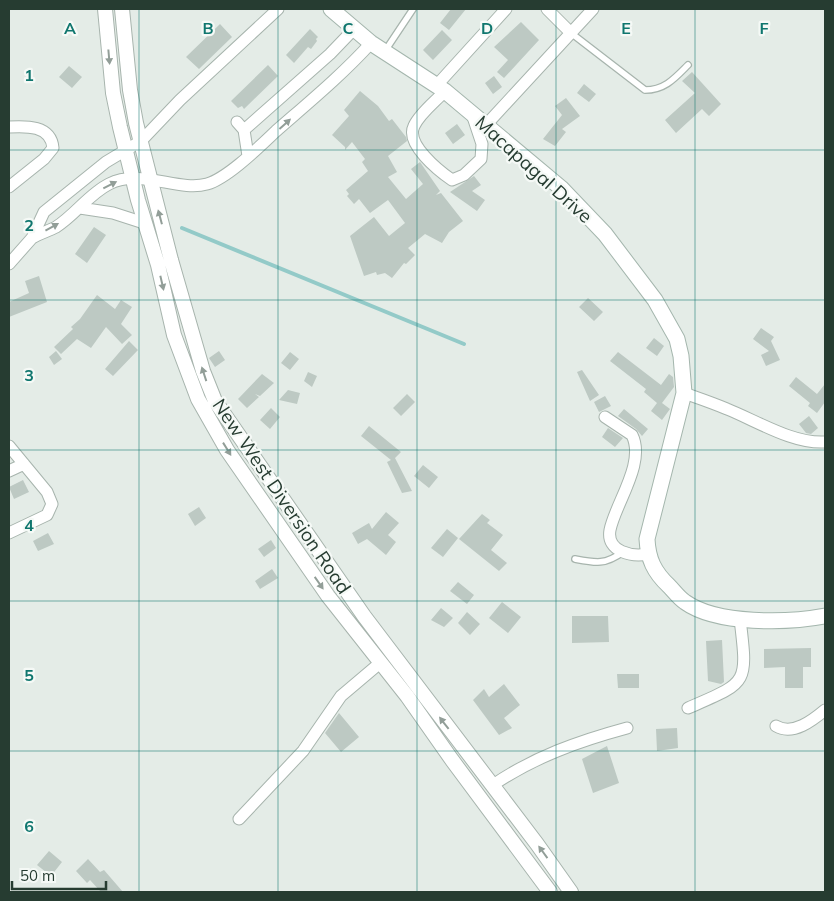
<svg xmlns="http://www.w3.org/2000/svg" width="834" height="901" font-family="Mulish,sans-serif">
	<style>
		.lines { fill: none; stroke-linecap: round; stroke-linejoin: round }
		.stream { stroke: #93cac8; stroke-width: 4 }
		.building { fill: #bdc9c3 }
		.service-casing { stroke: #a7b4ad; stroke-width: 8 }
		.minor-casing { stroke: #a7b4ad; stroke-width: 13 }
		.tertiary-casing { stroke: #a7b4ad; stroke-width: 16 }
		.secondary-casing { stroke: #a4b6ad; stroke-width: 17 }
		.service { stroke: #fff; stroke-width: 5.5 }
		.minor { stroke: #fff; stroke-width: 11 }
		.tertiary { stroke: #fff; stroke-width: 14 }
		.secondary { stroke: #fff; stroke-width: 15 }
		.oneway { fill: #929e98 }
		.grid { fill: none; stroke: #0f766e; stroke-width: 1; stroke-opacity: 0.55 }
		.labels { text-anchor: middle; stroke-width: 4.5; stroke-linejoin: round; paint-order: stroke }
		.street-label { font-size: 19px; fill: #263c31; stroke: #f5f9f6 }
		.grid-label { font-size: 16px; text-anchor: middle; font-weight: bold; fill: #0f766e; stroke: #f5f9f6; stroke-width: 4.5; stroke-linejoin: round; paint-order: stroke }
	</style>
	<rect width="100%" height="100%" fill="#e4ece7"/>
	<g class="lines">
		<!-- stream -->
		<path class="stream" d="M182 228 464 344"/>
	</g>
	<!-- building -->
	<path class="building" d="M451 9H466L449 30 440 23Z
		M521 22 539 40 504 78 497 72 508 60 494 47Z
		M220 24 232 37 199 69 186 57Z
		M310 29 318 37 316 39 317 41 311 49 308 47 294 63 286 55Z
		M442 30 452 40 433 60 423 50Z
		M268 65 278 76 244 109 242 106 238 108 231 101Z
		M69 66 82 77 72 88 59 77Z
		M692 72 721 104 709 116 702 109 676 133 665 120 695 93 682 81Z
		M494 76 502 87 493 94 485 83Z
		M584 84 596 94 589 102 577 93Z
		M360 91 378 106 389 121 392 119 406 137 407 141 388 156 397 172 388 177 406 199 423 184 411 169 420 162 440 191 436 195 441 193 463 221 449 232 442 243 425 234 408 248 415 255 406 264 404 263 392 278 385 273 377 275 376 272 364 276 350 236 374 217 389 236 405 223 388 200 370 213 359 199 354 204 347 196 349 194 346 190 368 171 362 162 365 159 352 142 345 150V147L332 135 349 116 344 110Z
		M566 98 580 116 562 129 566 132 555 146 543 139 562 115 555 106Z
		M457 124 465 135 453 144 445 133Z
		M474 176 481 185 472 191 485 200 477 211 450 192Z
		M94 227 106 235 87 263 75 254Z
		M39 276 47 302 9 317V302L29 293 25 281Z
		M97 295 115 309 121 300 132 307 121 324 132 335 122 344 106 327 91 348 77 339 61 354 54 347 73 329 71 327 80 319Z
		M588 298 603 312 594 321 579 307Z
		M761 328 774 337 771 341 780 360 766 366 761 355 769 351 753 339Z
		M654 338 664 346 657 356 646 348Z
		M129 341 138 350 113 376 105 369Z
		M56 351 62 359 54 365 49 357Z
		M219 351 225 360 215 367 209 358Z
		M290 352 299 359 290 370 281 363Z
		M618 352 661 385 669 374 673 377 674 387 662 403 670 409 662 420 651 411 657 403 644 392 646 389 610 361Z
		M582 370 599 395 590 401 577 372Z
		M308 372 317 376 312 387 304 381Z
		M262 374 274 383 260 396 255 394 259 397 247 408 238 399Z
		M796 377 817 394 825 384V402L817 413 808 406 810 403 789 386Z
		M288 390 300 393 297 404 279 400Z
		M407 394 415 402 401 416 393 408Z
		M605 396 611 406 599 412 594 402Z
		M271 408 280 417 270 429 260 420Z
		M624 409 648 429 642 436 636 429 618 416Z
		M809 416 818 428 811 434 806 433 799 424Z
		M369 426 401 452 395 458 412 491 402 493 387 462 391 460 361 436Z
		M608 428 623 438 615 447 602 437Z
		M423 465 438 477 429 488 414 476Z
		M23 480 29 492 14 499 9 487Z
		M199 507 206 518 195 526 188 514Z
		M386 512 399 523 388 535 396 542 386 555 367 539 358 544 352 533 369 523 372 529Z
		M482 514 490 520 487 523 503 535 491 550 507 563 499 571 459 539Z
		M447 529 458 538 443 557 431 548Z
		M48 533 54 544 38 551 33 541Z
		M271 540 276 548 264 557 258 549Z
		M272 569 278 578 260 589 255 581Z
		M458 582 474 595 467 604 450 591Z
		M502 602 521 617 508 633 489 618Z
		M441 608 453 618 444 627 431 620Z
		M467 612 480 624 470 635 458 623Z
		M572 616H608L609 642 572 643Z
		M722 640 724 682 721 684 708 681 706 641Z
		M811 648V667H803V688H785V667L764 668V649Z
		M617 674H639V688H618Z
		M504 684 520 705 504 718 512 728 499 735 473 700 484 689 489 697Z
		M339 713 359 737 341 752 325 733Z
		M677 728 678 748 657 751 656 729Z
		M607 746 619 783 593 793 582 759Z
		M49 851 62 862 51 876 37 865Z
		M88 859 100 872 104 870 123 892H101L90 880 87 883 76 871Z"/>
	<g class="lines">
		<!-- service casing -->
		<g class="service-casing">
			<path id="service" d="M571 33 645 90C665 90 675 78 688 65
				M385 51 413 9
				M575 559C596 563 605 565 623 552"/>
		</g>
		<!-- minor casing -->
		<g class="minor-casing">
			<path id="minor" d="M547 9 571 33
				M437 85 506 9
				M445 91C435 102 420 113 414 126 405 144 439 171 452 180L464 175 481 159 482 144 472 114
				M237 122 244 130 248 156
				M486 125 593 9
				M9 127C26 126 51 125 53 148L44 159 9 187
				M244 130 330 54 354 29
				M80 208 113 213 144 223
				M32 238C39 234 48 231 56 227 75 215 89 194 109 184 141 168 178 192 207 184 228 178 260 146 276 131 308 103 342 75 371 43
				M9 264 32 238 44 212 106 162 141 141 180 100 278 9
				M684 393C698 398 713 403 727 409 757 421 793 444 825 442
				M605 417 632 435C646 463 615 504 610 530 606 552 632 557 648 554
				M9 446 47 492 52 504 47 515 9 533
				M9 471 24 464
				M688 708C748 682 748 685 740 619
				M776 726C793 736 813 720 825 710
				M493 785C534 757 579 741 627 728
				M239 819 303 751 341 696 380 663"/>
		</g>
		<!-- tertiary casing -->
		<g class="tertiary-casing">
			<path id="tertiary" d="M105 9 113 93 120 127 138 200 158 265 174 335 198 399 227 450 328 596 407 696 452 760 550 892
				M122 9 130 90 136 123 171 260 203 371 215 401 364 616 537 844 571 892"/>
		</g>
		<!-- secondary casing -->
		<g class="secondary-casing">
			<path id="secondary" d="M331 9 371 43 445 91 561 188 605 234 655 300 677 339 681 356 684 393 647 539C648 559 654 572 669 586 674 591 679 598 685 602 717 625 788 623 825 616"/>
		</g>
		<!-- service -->
		<use href="#service" class="service"/>
		<!-- minor -->
		<use href="#minor" class="minor"/>
		<!-- tertiary -->
		<use href="#tertiary" class="tertiary"/>
		<!-- secondary -->
		<use href="#secondary" class="secondary"/>
	</g>
	<!-- one-way arrows -->
	<defs><path id="oneway-solid" d="M-6-.8H1V-3.2L6.5 0L1 3.2V.8H-6Z" transform="scale(1.25)"/></defs>
	<g class="oneway">
		<use href="#oneway-solid" transform="translate(109 57) rotate(85)"/>
		<use href="#oneway-solid" transform="translate(285 124) rotate(-42)"/>
		<use href="#oneway-solid" transform="translate(110 185) rotate(-27)"/>
		<use href="#oneway-solid" transform="translate(160 217) rotate(-105)"/>
		<use href="#oneway-solid" transform="translate(52 227) rotate(-29)"/>
		<use href="#oneway-solid" transform="translate(162 283) rotate(77)"/>
		<use href="#oneway-solid" transform="translate(204 374) rotate(-108)"/>
		<use href="#oneway-solid" transform="translate(227 449) rotate(58)"/>
		<use href="#oneway-solid" transform="translate(319 583) rotate(55)"/>
		<use href="#oneway-solid" transform="translate(444 723) rotate(-128)"/>
		<use href="#oneway-solid" transform="translate(543 852) rotate(-126)"/>
	</g>
	<!-- grid -->
	<path class="grid" d="M139 9V892M278 9V892M417 9V892M556 9V892M695 9V892M9 150H825M9 300H825M9 450H825M9 601H825M9 751H825"/>
	<g class="labels">
		<!-- street labels -->
		<g class="street-label">
			<text transform="translate(534 169) rotate(42)" y="7">Macapagal Drive</text>
			<text transform="translate(282 496) rotate(56)" y="7">New West Diversion Road</text>
		</g>
	</g>
	<g class="grid-label">
		<text x="70" y="34">A</text>
		<text x="208" y="34">B</text>
		<text x="348" y="34">C</text>
		<text x="487" y="34">D</text>
		<text x="626" y="34">E</text>
		<text x="764" y="34">F</text>
		<text x="29" y="81">1</text>
		<text x="29" y="231">2</text>
		<text x="29" y="381">3</text>
		<text x="29" y="531">4</text>
		<text x="29" y="681">5</text>
		<text x="29" y="832">6</text>
	</g>
	<!-- border -->
	<rect width="834" height="901" fill="none" stroke="#263c31" stroke-width="20"/>
	<!-- scale -->
	<path d="M12 881v8h94v-8" fill="none" stroke="#263c31" stroke-width="2.5"/>
	<text x="20" y="881" font-size="15" fill="#263c31" stroke="#f5f9f6" stroke-width="4" paint-order="stroke">50 m</text>
</svg>
